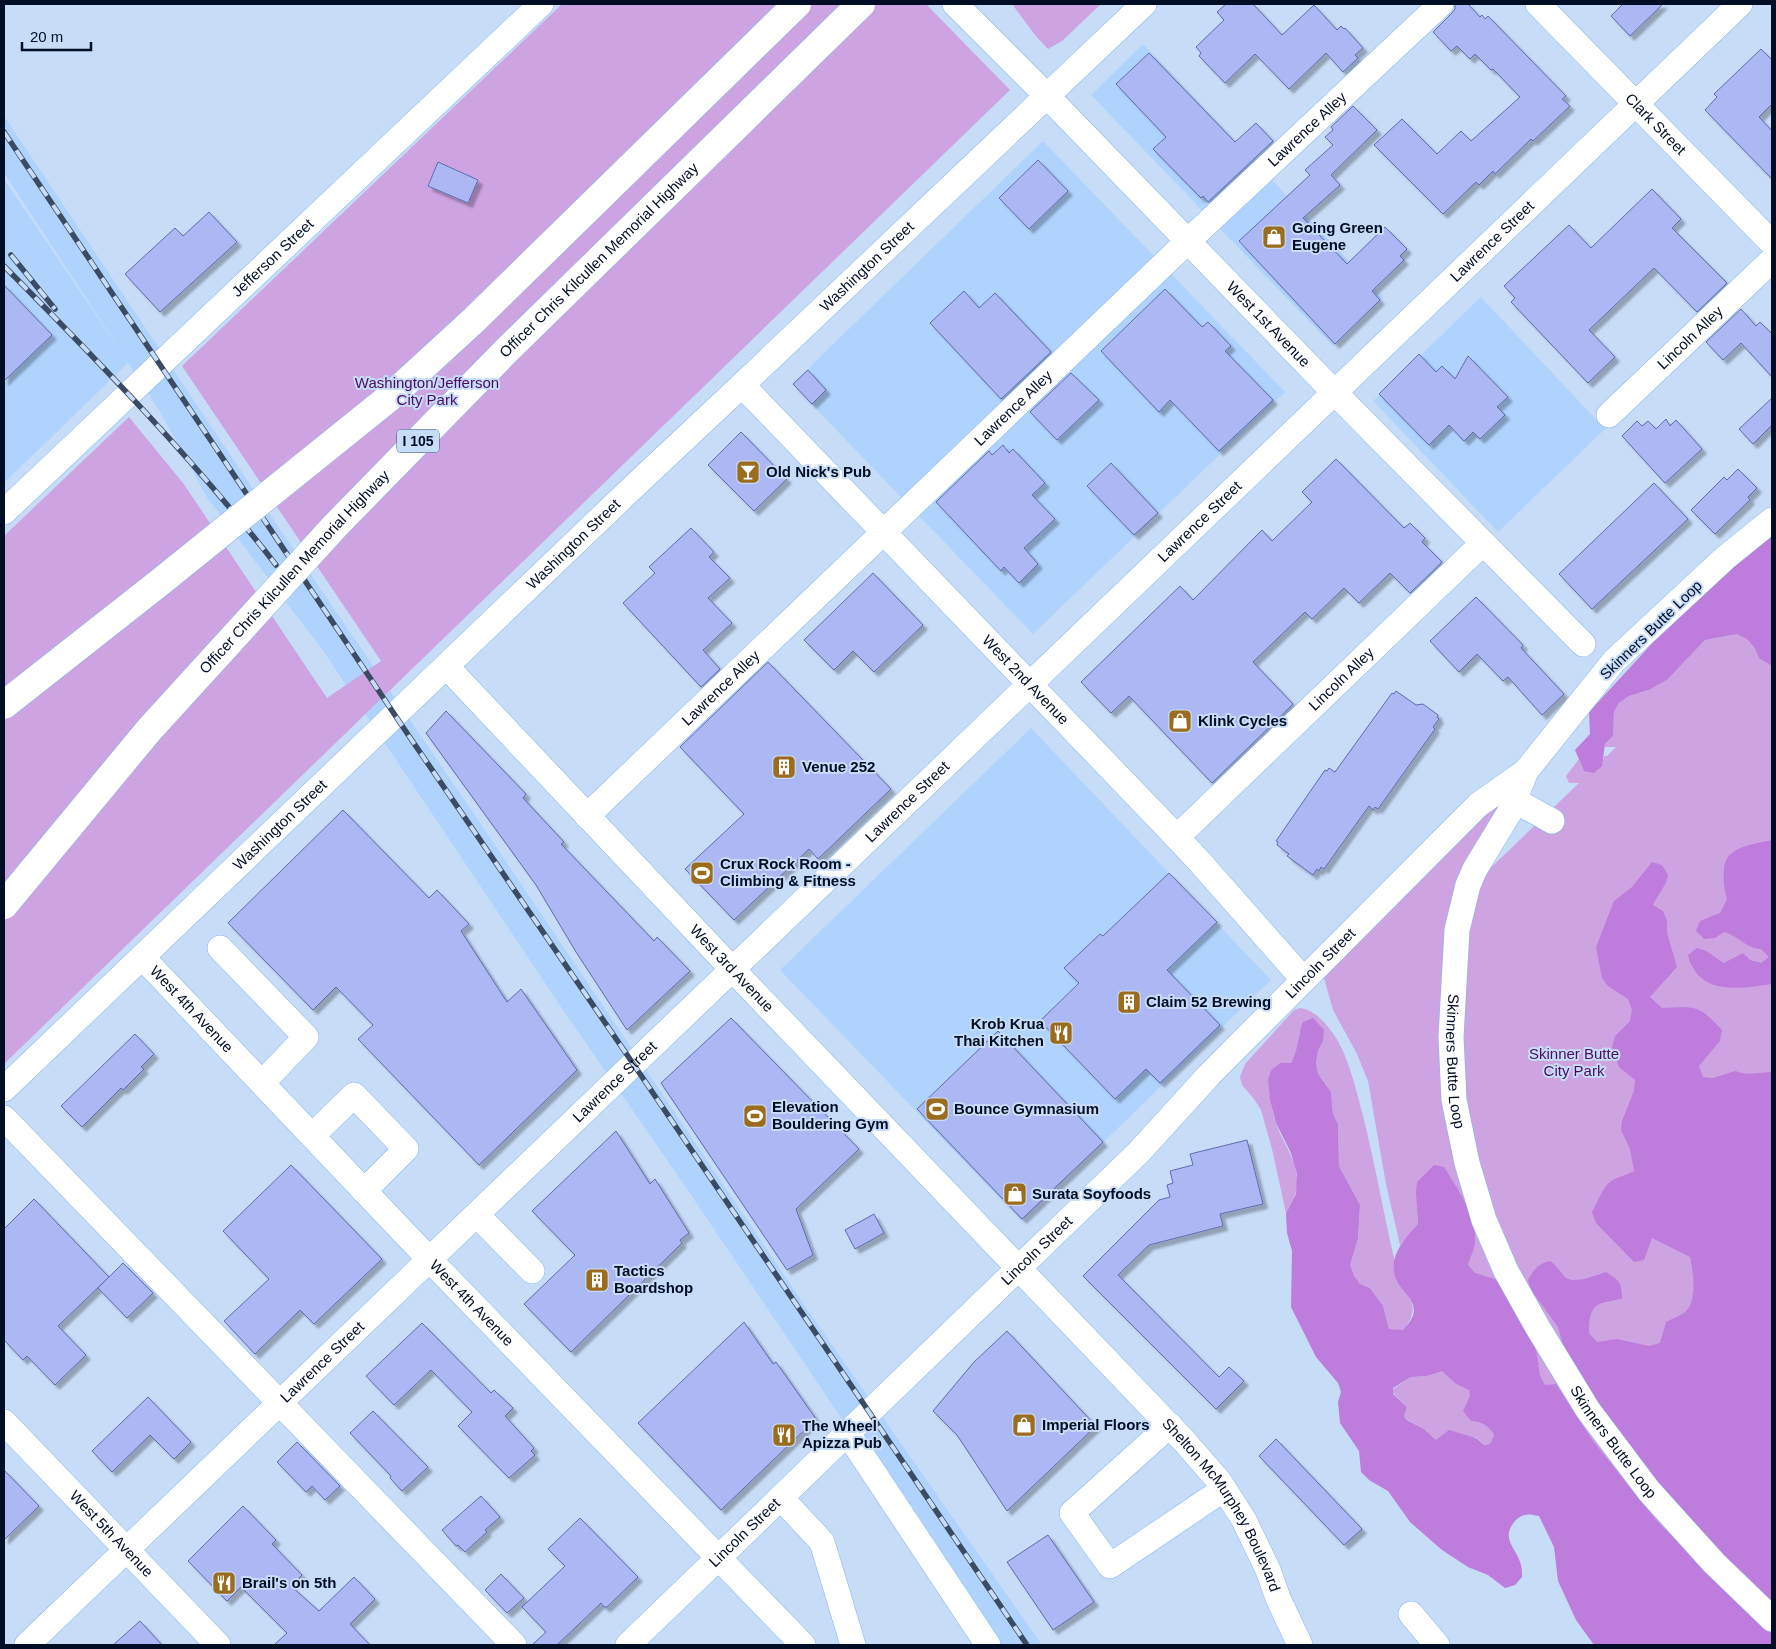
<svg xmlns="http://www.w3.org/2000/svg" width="1776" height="1649" font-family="Arial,sans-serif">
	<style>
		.built { fill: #b0d3fe }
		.green { fill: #cda4e1 }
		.forest { fill: #be7cdd; fill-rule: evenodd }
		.building { fill: #abb8f4; stroke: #5e6bb0; filter: url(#shadow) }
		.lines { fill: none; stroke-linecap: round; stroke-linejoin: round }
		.minor-casing { stroke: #82b6f7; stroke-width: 26 }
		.minor { stroke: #fff; stroke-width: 25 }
		.rail-casing { stroke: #3b4b63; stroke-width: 5.5 }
		.rail { stroke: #c7dcf7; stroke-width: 4; stroke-dasharray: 11; stroke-linecap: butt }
		.highway-bridge-casing { stroke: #82b6f7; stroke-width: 29; stroke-linecap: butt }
		.highway-bridge { stroke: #fff; stroke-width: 28 }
		.labels { text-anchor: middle; stroke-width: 4; stroke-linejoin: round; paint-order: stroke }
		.shield { fill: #c7dcf7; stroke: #3c4c64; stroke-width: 1 }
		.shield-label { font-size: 14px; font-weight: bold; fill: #000e25 }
		.street-label { font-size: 15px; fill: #000e25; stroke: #c7dcf7 }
		.poi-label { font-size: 15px; font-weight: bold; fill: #000e25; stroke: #c7dcf7; text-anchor: start }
		.park-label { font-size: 15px; fill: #4c0a64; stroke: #c7dcf7 }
	</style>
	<defs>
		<filter id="shadow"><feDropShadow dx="4.5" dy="4.5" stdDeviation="1" flood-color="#0004"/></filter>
	</defs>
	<rect width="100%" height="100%" fill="#c7dcf7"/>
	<!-- built -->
	<path class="built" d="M1143 44 1383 297 1333 346 1091 95Z
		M4 116 279 528 468 805 809 1312 1042 1645H994L685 1186 565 1013 324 652 208 499 159 410 128 363 4 483V179L128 362 4 173Z
		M1043 141 1285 392 1033 634 792 384Z
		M1481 297 1605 429 1498 532 1373 401Z
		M1031 728 1271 980 1022 1221 780 970Z"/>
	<!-- green -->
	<path class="green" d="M562 4H926L1010 90 4 1064V536L129 417 183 483 327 698 381 661 182 366Z
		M1012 4H1101L1062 41 1048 49 1035 35Z
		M1772 596V1645H1623L1417 1204 1418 1224 1400 1245 1386 1184 1368 1081 1357 1054 1333 1010 1324 978 1464 828 1496 805 1500 808 1453 904 1579 783H1569L1566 776 1579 759 1584 771 1603 760 1604 756H1607L1616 747H1605V744L1613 736 1614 712 1619 703 1629 696 1649 690 1667 680 1705 640 1732 635Z
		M1300 1008C1317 1010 1331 1029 1339 1043 1350 1064 1356 1089 1362 1112 1375 1162 1383 1212 1395 1262 1392 1296 1430 1295 1403 1331L1389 1329 1383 1306 1370 1288 1360 1284 1353 1276 1350 1265 1358 1239 1360 1205 1339 1166 1338 1124 1333 1115 1331 1092 1318 1074 1316 1062 1318 1051 1323 1041 1299 1032 1297 1053 1291 1063H1280L1271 1070C1267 1083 1271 1109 1276 1123 1284 1148 1302 1163 1296 1192 1294 1199 1289 1206 1286 1213L1272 1149 1261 1110 1254 1099 1242 1085 1240 1077 1245 1064 1294 1010Z
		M1442 1370 1456 1384 1470 1390 1471 1421C1482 1422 1488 1425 1494 1435L1490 1444 1484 1445 1476 1437 1436 1440 1424 1429 1408 1420 1404 1416 1407 1407 1393 1393V1389L1411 1377 1427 1376Z"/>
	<!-- forest -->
	<path class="forest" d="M1772 535V666L1759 658 1755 648 1747 639 1737 634 1705 640 1667 680 1649 690 1629 696 1619 703 1614 712 1613 736 1605 744 1602 766 1594 773 1584 771 1575 750 1590 734 1589 712 1682 611 1753 547Z
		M1772 840V984C1740 989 1698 996 1688 955L1697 948C1708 950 1714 957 1724 963L1743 953 1750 960 1761 963 1769 957 1761 949C1745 948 1739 936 1724 932L1715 938 1704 939 1696 931 1700 921 1720 913 1727 899C1724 889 1723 882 1724 871 1724 846 1752 845 1772 840Z
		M1652 862 1662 865 1668 875C1666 887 1658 894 1653 905L1663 911 1667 921V933L1677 967 1650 997 1662 1008C1696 1007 1698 1004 1722 1030L1720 1041 1699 1066 1703 1077 1713 1078 1735 1071 1746 1074 1772 1072V1607L1673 1508 1595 1410 1566 1356 1558 1327 1531 1290 1528 1280C1534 1269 1538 1264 1550 1261 1557 1266 1559 1270 1564 1276 1573 1286 1595 1275 1606 1272 1619 1280 1622 1283 1622 1298 1615 1301 1609 1301 1602 1303 1589 1307 1589 1322 1589 1333L1597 1342 1617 1339 1649 1346 1660 1343 1666 1322C1672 1319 1680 1316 1685 1312 1698 1300 1693 1272 1690 1257L1652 1238 1644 1260 1634 1262 1596 1223 1592 1212C1598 1202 1603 1184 1615 1179 1621 1176 1626 1175 1634 1171L1630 1149 1621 1130 1622 1121 1634 1091 1635 1080 1619 1067 1612 1047 1615 1036 1630 1021 1632 1010 1628 999 1608 986 1602 978 1596 947 1614 901 1632 887Z
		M1313 1018 1324 1030 1323 1041 1318 1051 1316 1062 1318 1074 1331 1092 1333 1114 1338 1124 1339 1166 1360 1205 1358 1239 1350 1265 1354 1276 1360 1284 1370 1288 1383 1306 1389 1329 1403 1330C1408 1324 1414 1318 1414 1310 1413 1298 1403 1292 1398 1283 1385 1260 1404 1239 1418 1224L1416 1192 1417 1182 1434 1165 1444 1167C1458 1190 1477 1215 1475 1243 1474 1250 1470 1258 1468 1265L1475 1273 1495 1279 1520 1301 1537 1354 1540 1376 1545 1385 1556 1384 1593 1441 1657 1521 1760 1624 1772 1633V1645H1594L1576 1620 1558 1581 1554 1547 1539 1516C1530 1514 1524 1513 1517 1519 1498 1538 1517 1548 1521 1565 1522 1568 1522 1574 1522 1577L1515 1585 1505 1588 1488 1575 1468 1567 1442 1550 1410 1522 1388 1491 1369 1480 1361 1472 1359 1451 1340 1423 1338 1402 1341 1392 1338 1383 1316 1357 1291 1307 1292 1251 1287 1233 1286 1213 1296 1194 1297 1174 1291 1153 1276 1123 1270 1100 1268 1080 1271 1070 1280 1063H1291C1299 1050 1297 1036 1303 1022ZM1442 1371 1456 1384 1469 1390 1470 1396 1463 1411 1471 1421C1482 1422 1488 1425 1494 1435L1490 1444 1484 1445 1476 1438 1449 1430 1436 1440 1424 1429 1407 1420 1404 1416 1407 1407 1393 1394V1388L1411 1377 1427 1376Z"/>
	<!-- building -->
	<path class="building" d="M1226 4H1253L1282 35 1314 5 1337 30 1341 26 1344 29 1345 28 1363 48 1355 55 1358 58 1343 72 1326 53 1289 89 1255 54 1225 83 1199 56 1201 53 1196 47 1224 20 1217 12Z
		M1455 4H1468L1480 17 1482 15 1485 19 1488 16 1566 96 1562 99 1570 106 1533 141 1531 139 1495 174 1493 171 1479 185 1476 182 1443 214 1374 145 1402 119 1437 154 1461 131 1471 141 1520 97 1493 69 1491 70 1475 54 1470 59 1457 46 1451 51 1433 32 1451 14 1455 9Z
		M1623 4H1663L1630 36 1611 16Z
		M1761 49 1772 60V104L1759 117 1772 131V179L1705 110 1717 97 1714 94Z
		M1149 53 1235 142 1256 123 1273 141 1208 202 1203 196 1201 198 1153 149 1166 137 1116 84Z
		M1353 106 1377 130 1331 175 1340 185 1303 218 1347 264 1385 227 1407 249 1400 256 1404 260 1372 291 1380 300 1335 344 1239 241 1310 175 1305 170 1333 145 1325 137 1333 130 1331 127Z
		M1038 160 1068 191 1029 229 999 198Z
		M438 162 478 180 468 203 428 186Z
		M1652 189 1681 219 1672 228 1727 283 1697 312 1654 268 1589 330 1615 357 1588 383 1511 302 1515 298 1504 286 1569 225 1591 248Z
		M209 212 237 242 160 312 125 274 175 228 183 236Z
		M4 285 52 335 4 381Z
		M1165 289 1202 327 1208 322 1231 346 1225 351 1273 400 1219 451 1170 400 1159 412 1101 351Z
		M964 291 979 308 995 293 1051 352 1001 399 930 323Z
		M1741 309 1756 326 1760 322 1772 334V377L1741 343 1723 360 1706 342Z
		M1419 354 1436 372 1442 366 1455 379 1468 356 1508 397 1497 407 1505 415 1480 439 1473 432 1464 441 1449 425 1429 445 1379 394Z
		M808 370 826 390 812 404 793 384Z
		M1071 373 1099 400 1057 440 1030 412Z
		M1772 398V425L1753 444 1739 429Z
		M1666 419 1670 426 1676 420 1702 449 1665 483 1622 436 1637 421 1642 426 1648 421 1656 429Z
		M741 432 787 479 754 511 708 465Z
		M1003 445 1009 453 1013 449 1045 483 1032 495 1055 519 1024 548 1038 564 1019 583 1004 567 1001 571 936 502 989 451 992 455Z
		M1336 459 1404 528 1410 523 1425 538 1422 542 1442 562 1410 593 1390 573 1359 603 1344 588 1312 619 1305 612 1253 662 1293 704 1212 783 1129 696 1111 713 1081 682 1180 586 1193 600 1262 530 1272 541 1312 502 1302 492Z
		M1111 463 1158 513 1134 535 1087 486Z
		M1738 469 1757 488 1748 497 1750 500 1715 534 1691 510 1724 477 1727 480Z
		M1654 483 1688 519 1592 609 1559 574Z
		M691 528 714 552 709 557 730 578 708 598 732 623 703 650 720 669 701 687 623 603 655 573 649 567Z
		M873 573 923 625 874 672 853 651 834 670 804 640Z
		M1476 597 1523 645 1521 648 1564 694 1542 715 1508 677 1503 681 1477 654 1459 672 1430 641Z
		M768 662 891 789 818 859 809 849 734 920 685 869 744 814 680 747Z
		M1396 691 1416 705 1423 704 1438 715 1437 717 1439 719 1433 727 1435 729 1378 809 1375 807 1373 810 1369 806 1324 869 1321 867 1319 871 1317 869 1313 875 1287 856 1289 854 1277 845 1278 842 1276 841 1325 770 1327 771 1329 768 1335 772 1392 693 1394 694Z
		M446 711 526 794 523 798 564 842 561 844 654 941 657 937 690 971 627 1030 576 952 536 885 426 733Z
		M343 810 429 898 437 890 469 924 461 931 507 1002 521 989 577 1070 479 1165 358 1039 373 1025 336 987 313 1010 228 923Z
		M1169 873 1217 922 1167 970 1220 1025 1160 1083 1146 1069 1115 1099 1040 1021 1079 983 1064 968 1100 934 1103 936Z
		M731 1018 859 1149 796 1209 813 1255 787 1270 661 1083Z
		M998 1031 1103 1142 1022 1219 917 1109Z
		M135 1034 154 1054 141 1067 144 1069 123 1090 121 1088 82 1127 61 1106Z
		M616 1131 650 1184 655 1179 689 1233 680 1240 682 1243 571 1352 524 1304 575 1255 532 1211Z
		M1247 1140 1263 1204 1220 1214 1223 1226 1149 1245 1118 1275 1219 1377 1229 1367 1244 1381 1216 1409 1083 1276 1159 1200 1170 1197 1167 1185 1173 1183 1170 1171 1193 1165 1190 1154Z
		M291 1165 382 1259 314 1324 300 1310 255 1354 224 1321 269 1279 223 1231Z
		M34 1199 109 1277 58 1326 86 1355 55 1385 27 1356 23 1360 4 1340V1229Z
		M874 1214 884 1233 855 1249 845 1230Z
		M123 1263 153 1293 127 1318 98 1288Z
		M744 1322 773 1364 776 1362 816 1419 721 1510 638 1423Z
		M422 1323 491 1393 494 1390 513 1408 505 1416 534 1448 531 1451 535 1455 509 1478 458 1426 472 1412 431 1370 394 1405 366 1376Z
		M1007 1331 1096 1426 1007 1511 957 1435 933 1411 974 1362Z
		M148 1397 191 1442 174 1459 150 1435 112 1472 92 1451Z
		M373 1411 428 1467 402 1491 390 1478 391 1476 350 1433Z
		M1276 1439 1362 1529 1344 1545 1259 1456Z
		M297 1442 340 1486 325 1500 312 1486 306 1492 277 1462Z
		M4 1470 39 1506 4 1540Z
		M481 1496 500 1517 485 1530 487 1532 465 1552 458 1545 456 1546 442 1530Z
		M243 1506 276 1540 272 1544 302 1575 291 1586 319 1611 354 1577 375 1599 350 1624 370 1645H274L287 1633 241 1587 227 1601 188 1561Z
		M580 1518 638 1577 607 1607H604L601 1603 557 1645H532L546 1632 522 1607 565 1566 548 1549Z
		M1048 1535 1094 1602 1053 1630 1007 1562Z
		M501 1574 524 1598 507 1613 485 1590Z
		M140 1621 162 1645H113Z"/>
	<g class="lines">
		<!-- minor casing -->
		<g class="minor-casing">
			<g id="minor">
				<path id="s1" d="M955 4 1047 96 1335 393 1583 644"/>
				<path id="s2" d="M1538 4 1772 243"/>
				<path id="s3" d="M742 385 1167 827 1199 861 1303 979"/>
				<path id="s4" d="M1609 415 1772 260"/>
				<path id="s5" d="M4 512 541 4"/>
				<path id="s6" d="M1772 520 1725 558 1614 661 1526 771 1509 813 1475 869 1468 885 1457 930 1451 1037 1454 1100 1467 1163 1484 1220 1506 1271 1538 1328 1588 1410 1649 1491 1714 1563 1772 1619"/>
				<path id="s7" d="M446 666 733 970 1185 1442 1219 1481 1244 1520 1268 1570 1278 1598 1300 1645"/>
				<path d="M1514 800 1552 821"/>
				<path id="s8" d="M587 816 1188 241 1441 4"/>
				<path id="s9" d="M1177 837 1483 543"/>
				<path d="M220 948 306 1037 262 1083"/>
				<path id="s10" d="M142 957 430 1260 803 1645"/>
				<path id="s11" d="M4 1089 628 492 742 385 1144 4"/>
				<path d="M4 1118 514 1645"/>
				<path d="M312 1136 354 1095 406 1149 364 1191"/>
				<path d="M477 1215 532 1271"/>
				<path id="s12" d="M4 1422 218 1645"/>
				<path d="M1170 1425 1072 1513 1110 1566 1224 1489"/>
				<path d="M848 1434 988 1645"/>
				<path d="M781 1498 822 1542 853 1645"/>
				<path d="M1411 1614 1437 1645"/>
				<path id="s13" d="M27 1645 1740 4"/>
				<path id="s14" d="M628 1645 1139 1152 1210 1074 1478 805 1526 771"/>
			</g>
		</g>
		<!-- minor -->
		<use href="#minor" class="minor"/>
		<!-- rail casing -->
		<g class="rail-casing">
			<path id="rail" d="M4 132 411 739 634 1065 1027 1645
				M11 255 55 309
				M4 266C99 362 193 458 276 565"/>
		</g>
		<!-- rail -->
		<use href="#rail" class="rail"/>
		<!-- highway-bridge casing -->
		<g class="highway-bridge-casing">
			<g id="highway-bridge">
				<path d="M4 705 159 583 390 397 474 320 797 4"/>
				<path id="s15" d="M4 905 149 730 335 526 505 352 861 4"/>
			</g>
		</g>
		<!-- highway-bridge -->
		<use href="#highway-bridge" class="highway-bridge"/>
	</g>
	<!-- icons -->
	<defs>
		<g id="shop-square" transform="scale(1.25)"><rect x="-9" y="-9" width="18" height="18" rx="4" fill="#9b6b1e" stroke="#c7dcf7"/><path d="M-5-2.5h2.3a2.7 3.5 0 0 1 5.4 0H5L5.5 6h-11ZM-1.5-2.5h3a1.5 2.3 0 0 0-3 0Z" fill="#fff"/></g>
		<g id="bar-square" transform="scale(1.25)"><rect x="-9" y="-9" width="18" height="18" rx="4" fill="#9b6b1e" stroke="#c7dcf7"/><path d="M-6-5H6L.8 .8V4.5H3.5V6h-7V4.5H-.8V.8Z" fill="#fff"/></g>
		<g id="building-square" transform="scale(1.25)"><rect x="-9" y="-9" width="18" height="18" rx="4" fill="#9b6b1e" stroke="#c7dcf7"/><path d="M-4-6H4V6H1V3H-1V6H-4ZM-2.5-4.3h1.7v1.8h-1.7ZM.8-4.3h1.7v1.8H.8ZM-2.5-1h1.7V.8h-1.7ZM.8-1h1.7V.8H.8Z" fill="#fff"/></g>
		<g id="stadium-square" transform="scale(1.25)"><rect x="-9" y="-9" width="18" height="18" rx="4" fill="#9b6b1e" stroke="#c7dcf7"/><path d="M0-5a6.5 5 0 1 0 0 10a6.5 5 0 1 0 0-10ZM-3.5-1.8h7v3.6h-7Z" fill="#fff"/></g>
		<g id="restaurant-square" transform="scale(1.25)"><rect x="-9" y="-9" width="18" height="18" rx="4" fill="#9b6b1e" stroke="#c7dcf7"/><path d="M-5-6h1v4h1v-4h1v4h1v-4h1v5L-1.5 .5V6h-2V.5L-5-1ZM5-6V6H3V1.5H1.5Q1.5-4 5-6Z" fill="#fff"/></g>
	</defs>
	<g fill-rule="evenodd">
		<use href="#shop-square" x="1274" y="237"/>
		<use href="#bar-square" x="748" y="472"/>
		<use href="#shop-square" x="1180" y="721"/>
		<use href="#building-square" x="784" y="767"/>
		<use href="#stadium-square" x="702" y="873"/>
		<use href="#building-square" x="1129" y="1002"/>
		<use href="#restaurant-square" x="1061" y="1033"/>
		<use href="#stadium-square" x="937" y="1109"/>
		<use href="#stadium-square" x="755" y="1116"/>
		<use href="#shop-square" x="1015" y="1194"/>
		<use href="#building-square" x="597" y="1280"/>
		<use href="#shop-square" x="1024" y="1425"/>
		<use href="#restaurant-square" x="784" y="1435"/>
		<use href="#restaurant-square" x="224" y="1583"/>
	</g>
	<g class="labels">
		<!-- shield labels -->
		<rect class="shield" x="397" y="429.5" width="42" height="23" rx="4"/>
		<g class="shield-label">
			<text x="418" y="446">I 105</text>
		</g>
		<!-- street labels -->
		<g class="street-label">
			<text dy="5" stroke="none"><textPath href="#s2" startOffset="168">Clark Street</textPath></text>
			<text dy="5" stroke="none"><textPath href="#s8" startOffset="995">Lawrence Alley</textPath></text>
			<text dy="5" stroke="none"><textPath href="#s13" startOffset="2029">Lawrence Street</textPath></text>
			<text dy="5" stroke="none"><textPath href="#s5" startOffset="370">Jefferson Street</textPath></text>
			<text dy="5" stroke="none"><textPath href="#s15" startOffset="878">Officer Chris Kilcullen Memorial Highway</textPath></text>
			<text dy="5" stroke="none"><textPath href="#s11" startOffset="1192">Washington Street</textPath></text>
			<text dy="5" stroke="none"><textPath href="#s1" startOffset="448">West 1st Avenue</textPath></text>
			<text dy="5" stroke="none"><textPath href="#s4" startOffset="112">Lincoln Alley</textPath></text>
			<text dy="5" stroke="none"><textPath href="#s8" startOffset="590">Lawrence Alley</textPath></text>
			<text dy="5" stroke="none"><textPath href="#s13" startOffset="1624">Lawrence Street</textPath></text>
			<text dy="5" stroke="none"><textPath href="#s11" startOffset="788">Washington Street</textPath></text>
			<text dy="5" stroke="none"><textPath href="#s15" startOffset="442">Officer Chris Kilcullen Memorial Highway</textPath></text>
			<text transform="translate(1651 630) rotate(-44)" y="5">Skinners Butte Loop</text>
			<text dy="5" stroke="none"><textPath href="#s3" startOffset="409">West 2nd Avenue</textPath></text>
			<text dy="5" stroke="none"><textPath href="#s9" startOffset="228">Lincoln Alley</textPath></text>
			<text dy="5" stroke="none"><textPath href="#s8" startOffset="185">Lawrence Alley</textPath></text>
			<text dy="5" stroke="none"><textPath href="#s13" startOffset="1219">Lawrence Street</textPath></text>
			<text dy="5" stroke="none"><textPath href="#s11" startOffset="382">Washington Street</textPath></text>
			<text dy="5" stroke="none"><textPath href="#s14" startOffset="972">Lincoln Street</textPath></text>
			<text dy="5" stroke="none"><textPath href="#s7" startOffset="416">West 3rd Avenue</textPath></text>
			<text dy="5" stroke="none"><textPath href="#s10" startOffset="72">West 4th Avenue</textPath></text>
			<text dy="5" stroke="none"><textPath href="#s6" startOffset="659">Skinners Butte Loop</textPath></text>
			<text dy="5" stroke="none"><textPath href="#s13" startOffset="814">Lawrence Street</textPath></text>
			<text dy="5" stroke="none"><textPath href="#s14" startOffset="568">Lincoln Street</textPath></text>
			<text dy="5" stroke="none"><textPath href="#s10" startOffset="478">West 4th Avenue</textPath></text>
			<text dy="5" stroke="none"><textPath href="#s13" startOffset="409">Lawrence Street</textPath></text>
			<text dy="5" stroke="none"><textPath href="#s6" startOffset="1079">Skinners Butte Loop</textPath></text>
			<text dy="5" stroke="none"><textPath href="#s7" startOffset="1145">Shelton McMurphey Boulevard</textPath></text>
			<text dy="5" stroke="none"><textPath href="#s12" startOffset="155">West 5th Avenue</textPath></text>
			<text dy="5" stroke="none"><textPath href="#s14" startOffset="162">Lincoln Street</textPath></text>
		</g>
		<!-- poi labels -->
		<g class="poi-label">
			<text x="1292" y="233">Going Green<tspan x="1292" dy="17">Eugene</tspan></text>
			<text x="766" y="477">Old Nick's Pub</text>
			<text x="1198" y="726">Klink Cycles</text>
			<text x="802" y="772">Venue 252</text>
			<text x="720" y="869">Crux Rock Room -<tspan x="720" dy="17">Climbing &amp; Fitness</tspan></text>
			<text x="1146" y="1007">Claim 52 Brewing</text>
			<text x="1044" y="1029" text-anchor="end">Krob Krua<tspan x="1044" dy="17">Thai Kitchen</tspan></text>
			<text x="772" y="1112">Elevation<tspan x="772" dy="17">Bouldering Gym</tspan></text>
			<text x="954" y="1114">Bounce Gymnasium</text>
			<text x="1032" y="1199">Surata Soyfoods</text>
			<text x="614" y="1276">Tactics<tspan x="614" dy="17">Boardshop</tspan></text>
			<text x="1042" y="1430">Imperial Floors</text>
			<text x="802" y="1431">The Wheel<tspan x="802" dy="17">Apizza Pub</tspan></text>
			<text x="242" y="1588">Brail's on 5th</text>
		</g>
		<!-- park labels -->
		<g class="park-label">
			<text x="427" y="388">Washington/Jefferson<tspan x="427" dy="17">City Park</tspan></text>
			<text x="1574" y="1059">Skinner Butte<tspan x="1574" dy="17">City Park</tspan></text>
		</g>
	</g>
	<!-- border -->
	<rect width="1776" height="1649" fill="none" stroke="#000e25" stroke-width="10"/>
	<!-- scale -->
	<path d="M22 42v8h69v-8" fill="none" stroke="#000e25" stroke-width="2.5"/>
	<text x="30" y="42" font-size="15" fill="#000e25" stroke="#c7dcf7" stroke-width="4" paint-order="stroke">20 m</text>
</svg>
